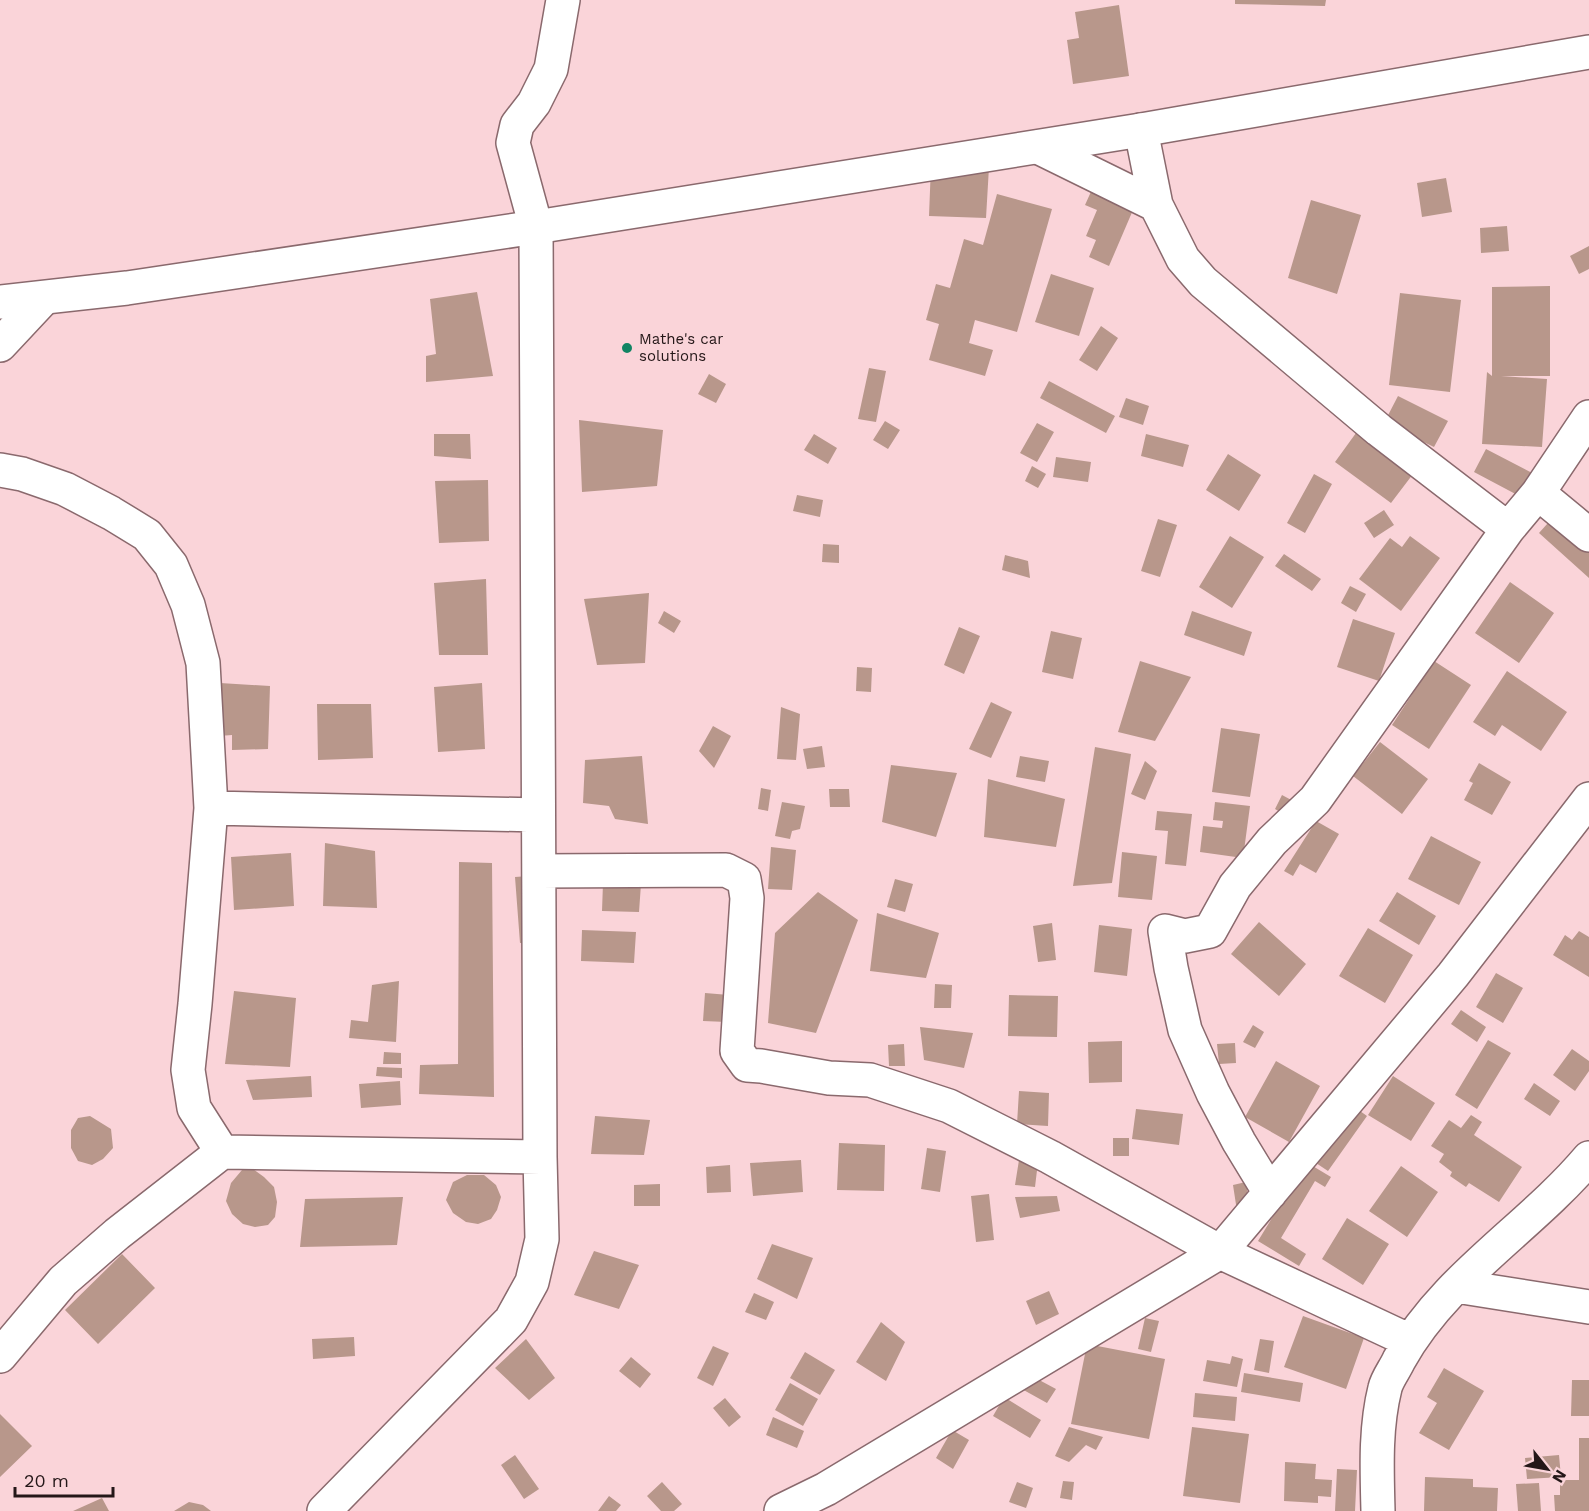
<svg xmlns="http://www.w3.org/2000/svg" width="1589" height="1511" font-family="'Work Sans',sans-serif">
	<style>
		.building { fill: #b8978b }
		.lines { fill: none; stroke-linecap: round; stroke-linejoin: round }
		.street-casing { stroke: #8a696d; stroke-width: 36 }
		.secondary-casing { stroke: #8a696d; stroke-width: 36 }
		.street { stroke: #fff; stroke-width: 33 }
		.secondary { stroke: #fff; stroke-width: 33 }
		.poi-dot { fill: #118463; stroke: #fad4d9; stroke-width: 2 }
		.labels { text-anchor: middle; stroke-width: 4.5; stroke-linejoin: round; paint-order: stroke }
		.poi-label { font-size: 15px; fill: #241718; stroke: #fad4d9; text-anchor: start }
	</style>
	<rect width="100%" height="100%" fill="#fad4d9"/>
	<!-- building -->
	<path class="building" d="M1235 0H1326L1325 6 1235 4Z
		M1119 5 1129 76 1073 84 1067 40 1079 38 1075 12Z
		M931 165 989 167 986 218 929 216Z
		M1446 178 1452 212 1422 217 1417 183Z
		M1094 185 1136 203 1109 266 1089 257 1096 240 1086 236 1097 210 1085 205Z
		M997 194 1052 209 1017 332 975 320 969 343 993 350 985 376 929 360 939 324 926 320 936 284 950 288 964 239 983 245Z
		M1311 200 1361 215 1337 294 1288 278Z
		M1507 226 1509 251 1481 253 1480 228Z
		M1589 246V269L1579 274 1570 256Z
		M1051 274 1094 288 1079 336 1035 322Z
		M1550 286V376H1501L1547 379 1542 447 1482 444 1487 372 1492 376V287Z
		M477 292 493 376 426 382V356L436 354 430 299Z
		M1400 293 1461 300 1450 392 1389 385Z
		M1101 326 1118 338 1097 371 1079 360Z
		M869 368 886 371 876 422 858 419Z
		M709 374 726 384 716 403 698 394Z
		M1049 381 1115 416 1106 433 1040 398Z
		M1398 396 1448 421 1434 447 1384 423Z
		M1126 398 1149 406 1143 425 1119 417Z
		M579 420 663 430 657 486 582 492Z
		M885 421 900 430 888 449 873 440Z
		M1037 423 1054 432 1037 462 1020 453Z
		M1356 433 1413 474 1391 503 1335 462Z
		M434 434H470L471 459 434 456Z
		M814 434 837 448 828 464 804 450Z
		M1146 434 1189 445 1183 467 1141 456Z
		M1486 449 1536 475 1523 498 1474 472Z
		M1228 454 1261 475 1239 511 1206 490Z
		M1056 457 1091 462 1088 482 1053 477Z
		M1032 466 1046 474 1038 488 1025 481Z
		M1314 474 1332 484 1305 533 1287 523Z
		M488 480 489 541 439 543 435 481Z
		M797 495 823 500 820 517 793 511Z
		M1384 510 1394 525 1374 538 1364 523Z
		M1556 514 1589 545V578L1539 533Z
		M1158 519 1177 525 1160 577 1141 571Z
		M1230 536 1264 557 1232 608 1199 587Z
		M1410 536 1440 558 1401 611 1359 579 1390 538 1402 547Z
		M823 544 839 545V563L822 562Z
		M1284 554 1321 579 1312 591 1275 566Z
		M1005 555 1028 561 1030 578 1002 570Z
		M486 579 488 655H439L434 583Z
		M1510 582 1554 613 1519 663 1475 633Z
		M1350 586 1366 594 1356 612 1341 603Z
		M649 593 645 663 597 665 584 599Z
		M664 611 681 621 674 633 658 623Z
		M1192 611 1252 632 1244 656 1184 635Z
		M1353 619 1395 633 1379 681 1337 667Z
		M959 627 980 636 964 674 944 665Z
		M1051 631 1082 638 1073 679 1042 672Z
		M1140 661 1191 677 1155 741 1118 732Z
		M1434 661 1471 685 1429 749 1392 725Z
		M857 667 872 668 871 692 856 691Z
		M1507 671 1567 712 1541 751 1502 725 1495 736 1473 722Z
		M220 683 270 686 268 749 232 750V735L219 736Z
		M482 683 485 749 438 752 434 687Z
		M991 702 1012 712 991 758 969 749Z
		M317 704H371L373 758 318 760Z
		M781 707 800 714 796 760 777 759Z
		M713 726 731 736 714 768 699 751Z
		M1221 728 1260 734 1250 797 1212 792Z
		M1380 742 1428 779 1402 814 1353 776Z
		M822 746 825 767 807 769 803 749Z
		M1095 747 1131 754 1112 883 1073 886Z
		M642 756 648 824 615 819 609 806 583 803 585 760Z
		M1020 756 1049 761 1045 782 1016 777Z
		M1145 761 1157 771 1145 800 1131 794Z
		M1479 763 1511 782 1492 815 1464 800 1473 783 1469 781Z
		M891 765 957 773 936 837 882 822Z
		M988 779 1065 799 1056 847 984 837Z
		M761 788 771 790 768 811 758 809Z
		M829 789H849L850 807H830Z
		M1282 795 1295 802 1287 816 1275 809Z
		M782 802 805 806 800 829 792 831 790 839 775 836Z
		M1215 802 1250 806 1243 858 1200 852 1203 826 1222 828 1223 821 1213 820Z
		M1157 811 1192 814 1186 866 1165 864 1168 831 1155 830Z
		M1316 821 1339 834 1316 873 1300 864 1293 876 1284 871Z
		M1431 836 1481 862 1459 905 1408 879Z
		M325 843 375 851 377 908 323 906Z
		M771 847 796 850 792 890 768 889Z
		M1122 852 1157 856 1152 900 1118 897Z
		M291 853 294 906 234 910 231 857Z
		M459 862 492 863 494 1097 419 1094 420 1065 458 1064Z
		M529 876 534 942 520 943 515 877Z
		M895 879 913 884 905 912 887 907Z
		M603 883 641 884 639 912 602 911Z
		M818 892 858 920 816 1033 768 1023 775 933Z
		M1397 892 1436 916 1419 945 1379 921Z
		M877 913 939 933 926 978 870 971Z
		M1259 922 1306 964 1279 996 1231 954Z
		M1052 923 1056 960 1038 962 1033 926Z
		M1099 925 1132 929 1127 976 1094 972Z
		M1368 928 1413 955 1385 1003 1339 976Z
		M582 930 636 932 634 963 581 961Z
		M1579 931 1589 937V977L1553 955 1565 935 1572 940Z
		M1496 973 1523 988 1503 1023 1476 1007Z
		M399 981 396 1042 349 1038 351 1020 368 1022 372 985Z
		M935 984 952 985 951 1008H934Z
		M234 991 296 998 290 1067 225 1064Z
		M705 993 729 995 727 1022 703 1021Z
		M1009 995 1058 996 1057 1037 1008 1036Z
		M1461 1010 1486 1027 1477 1042 1451 1024Z
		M1253 1025 1264 1032 1255 1048 1243 1042Z
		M920 1027 973 1033 964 1068 924 1060Z
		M1488 1040 1511 1053 1477 1109 1455 1095Z
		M1122 1041V1082L1089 1083 1088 1042Z
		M1235 1043 1236 1063 1219 1064 1217 1044Z
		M904 1044 905 1066H889L888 1045Z
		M1572 1049 1589 1061V1071L1575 1091 1553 1075Z
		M384 1052 401 1053V1064H383Z
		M1276 1061 1320 1086 1289 1142 1245 1117Z
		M377 1067 402 1068V1078L376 1076Z
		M311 1076 312 1097 253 1100 246 1080Z
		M1393 1076 1435 1103 1411 1141 1368 1115Z
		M400 1081 401 1105 361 1108 359 1084Z
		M1534 1083 1560 1101 1550 1116 1524 1099Z
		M1019 1091 1049 1093 1048 1126 1017 1124Z
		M1353 1106 1367 1116 1328 1171 1313 1161Z
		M1136 1109 1183 1114 1179 1145 1132 1139Z
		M1471 1115 1482 1122 1474 1135 1522 1167 1499 1202 1469 1183 1466 1187 1450 1176 1452 1172 1439 1162 1444 1154 1431 1146 1449 1120 1461 1128Z
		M90 1116 111 1129 113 1148 103 1159 92 1165 78 1161 71 1148V1130L78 1118Z
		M595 1116 650 1120 644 1155 591 1154Z
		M1113 1138H1129V1156H1113Z
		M839 1143 885 1145 884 1191 837 1190Z
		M927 1148 946 1151 940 1192 921 1189Z
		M801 1160 803 1192 753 1196 750 1163Z
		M1019 1160 1038 1162 1035 1187 1015 1185Z
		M1306 1162 1331 1177 1325 1187 1315 1181 1281 1238 1306 1254 1299 1266 1258 1241Z
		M730 1165 731 1192 707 1193 706 1167Z
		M1401 1166 1438 1192 1407 1237 1369 1211Z
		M253 1169 264 1177 274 1187 277 1202 275 1217 268 1225 255 1227 243 1224 232 1214 226 1201 231 1183 242 1170Z
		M467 1175H484L496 1185 501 1197 497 1210 491 1219 478 1224 466 1222 453 1213 446 1200 453 1182Z
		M1246 1182 1250 1209 1237 1211 1233 1185Z
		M660 1184V1206H634V1185Z
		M989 1194 994 1240 976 1242 971 1196Z
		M1057 1196 1060 1211 1020 1218 1015 1197Z
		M403 1197 397 1245 300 1247 305 1199Z
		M1347 1218 1389 1244 1363 1285 1322 1259Z
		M772 1244 813 1258 797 1299 757 1279Z
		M594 1251 639 1265 619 1309 574 1295Z
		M122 1254 155 1288 98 1344 65 1310Z
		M1049 1291 1059 1314 1036 1325 1026 1301Z
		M754 1293 774 1302 766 1320 745 1312Z
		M1303 1316 1364 1338 1346 1389 1284 1367Z
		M1145 1318 1159 1321 1151 1352 1138 1349Z
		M881 1322 905 1342 886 1381 856 1362Z
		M354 1337 355 1356 313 1359 312 1339Z
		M526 1339 555 1378 529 1400 495 1368Z
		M1260 1339 1274 1341 1269 1373 1254 1370Z
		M1087 1344 1165 1359 1149 1439 1071 1424Z
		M713 1346 729 1353 713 1386 697 1378Z
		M805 1352 835 1370 820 1395 790 1378Z
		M1232 1356 1243 1359 1237 1387 1203 1381 1207 1360 1230 1364Z
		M631 1357 651 1374 640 1388 619 1371Z
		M1444 1368 1484 1391 1449 1450 1419 1433 1437 1403 1427 1397Z
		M1244 1373 1303 1383 1300 1402 1241 1392Z
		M1028 1374 1056 1389 1047 1403 1020 1388Z
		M1572 1380H1589V1416H1571Z
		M790 1383 818 1399 803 1426 775 1410Z
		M1195 1393 1237 1397 1235 1421 1193 1417Z
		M1004 1397 1041 1420 1030 1438 993 1416Z
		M725 1398 741 1417 729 1427 713 1408Z
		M0 1414 32 1446 0 1477Z
		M773 1417 804 1431 797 1448 766 1435Z
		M1069 1427 1103 1437 1096 1450 1086 1445 1069 1462 1055 1456Z
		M1192 1427 1249 1434 1240 1503 1183 1496Z
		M952 1430 969 1440 953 1469 936 1458Z
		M1579 1438H1589V1511H1555L1554 1495H1560V1480H1579Z
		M515 1455 539 1489 524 1499 501 1465Z
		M1559 1455 1561 1477 1527 1479 1525 1458Z
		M1285 1462 1316 1464 1315 1479 1332 1480 1331 1497 1318 1496V1503L1284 1501Z
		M1337 1469 1357 1470 1355 1511H1335Z
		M1425 1477 1473 1479V1487L1498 1488 1497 1511H1424Z
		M1063 1481 1074 1482 1072 1500 1060 1498Z
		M662 1482 682 1504 674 1511H661L647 1496Z
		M1017 1482 1033 1488 1026 1508 1009 1502Z
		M1539 1483 1541 1511H1518L1516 1484Z
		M609 1496 621 1505 616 1511H598Z
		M102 1498 109 1511H73Z
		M189 1502 203 1505 211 1511H174Z"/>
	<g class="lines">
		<!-- street casing -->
		<g class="street-casing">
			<path id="street" d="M1141 130 1156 205 1183 259 1203 282 1379 430 1508 529
				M1038 147 1156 205
				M0 345 44 298
				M0 470 22 474 65 489 111 513 147 535 171 565 188 605 203 663 211 808 195 1004 188 1070 194 1108 222 1152
				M1538 493 1589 535
				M211 808 538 815
				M539 871 726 870 744 879 747 898 737 1051 747 1065 761 1066 829 1078 870 1080 949 1106 1050 1157 1220 1252 1410 1341
				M1270 1193 1239 1142 1213 1093 1185 1030 1171 968 1165 931 1185 936 1210 931 1235 886 1272 841 1315 800 1508 529 1538 493 1589 417
				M1456 1286 1589 1307
				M0 1356 63 1281 117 1234 222 1152 540 1157
				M324 1511 511 1320 532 1282 542 1239 540 1157 536 227 513 143 517 125 534 103 551 69 563 0
				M781 1511 826 1489 1220 1252 1453 975 1589 799
				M1378 1511C1377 1470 1375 1428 1385 1388 1387 1379 1395 1369 1399 1360 1444 1278 1530 1228 1589 1158"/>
		</g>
		<!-- secondary casing -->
		<g class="secondary-casing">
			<path id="secondary" d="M0 302 127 288 536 227 1141 130 1589 52"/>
		</g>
		<!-- street -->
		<use href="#street" class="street"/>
		<!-- secondary -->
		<use href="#secondary" class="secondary"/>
	</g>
	<!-- markers -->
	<circle class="poi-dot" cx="627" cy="348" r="6"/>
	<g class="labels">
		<!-- poi labels -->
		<g class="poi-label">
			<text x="639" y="344">Mathe's car<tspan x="639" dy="17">solutions</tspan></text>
		</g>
	</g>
	<!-- north arrow -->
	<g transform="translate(1547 1469) rotate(121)" stroke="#fad4d9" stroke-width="4.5" paint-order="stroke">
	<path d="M0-4.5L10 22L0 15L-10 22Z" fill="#241718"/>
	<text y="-9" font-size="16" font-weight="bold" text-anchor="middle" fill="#241718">N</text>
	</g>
	<!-- scale -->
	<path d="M15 1487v9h98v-9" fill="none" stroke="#241718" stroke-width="3"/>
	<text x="24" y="1487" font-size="18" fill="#241718" stroke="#fad4d9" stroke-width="4.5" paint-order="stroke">20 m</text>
</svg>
